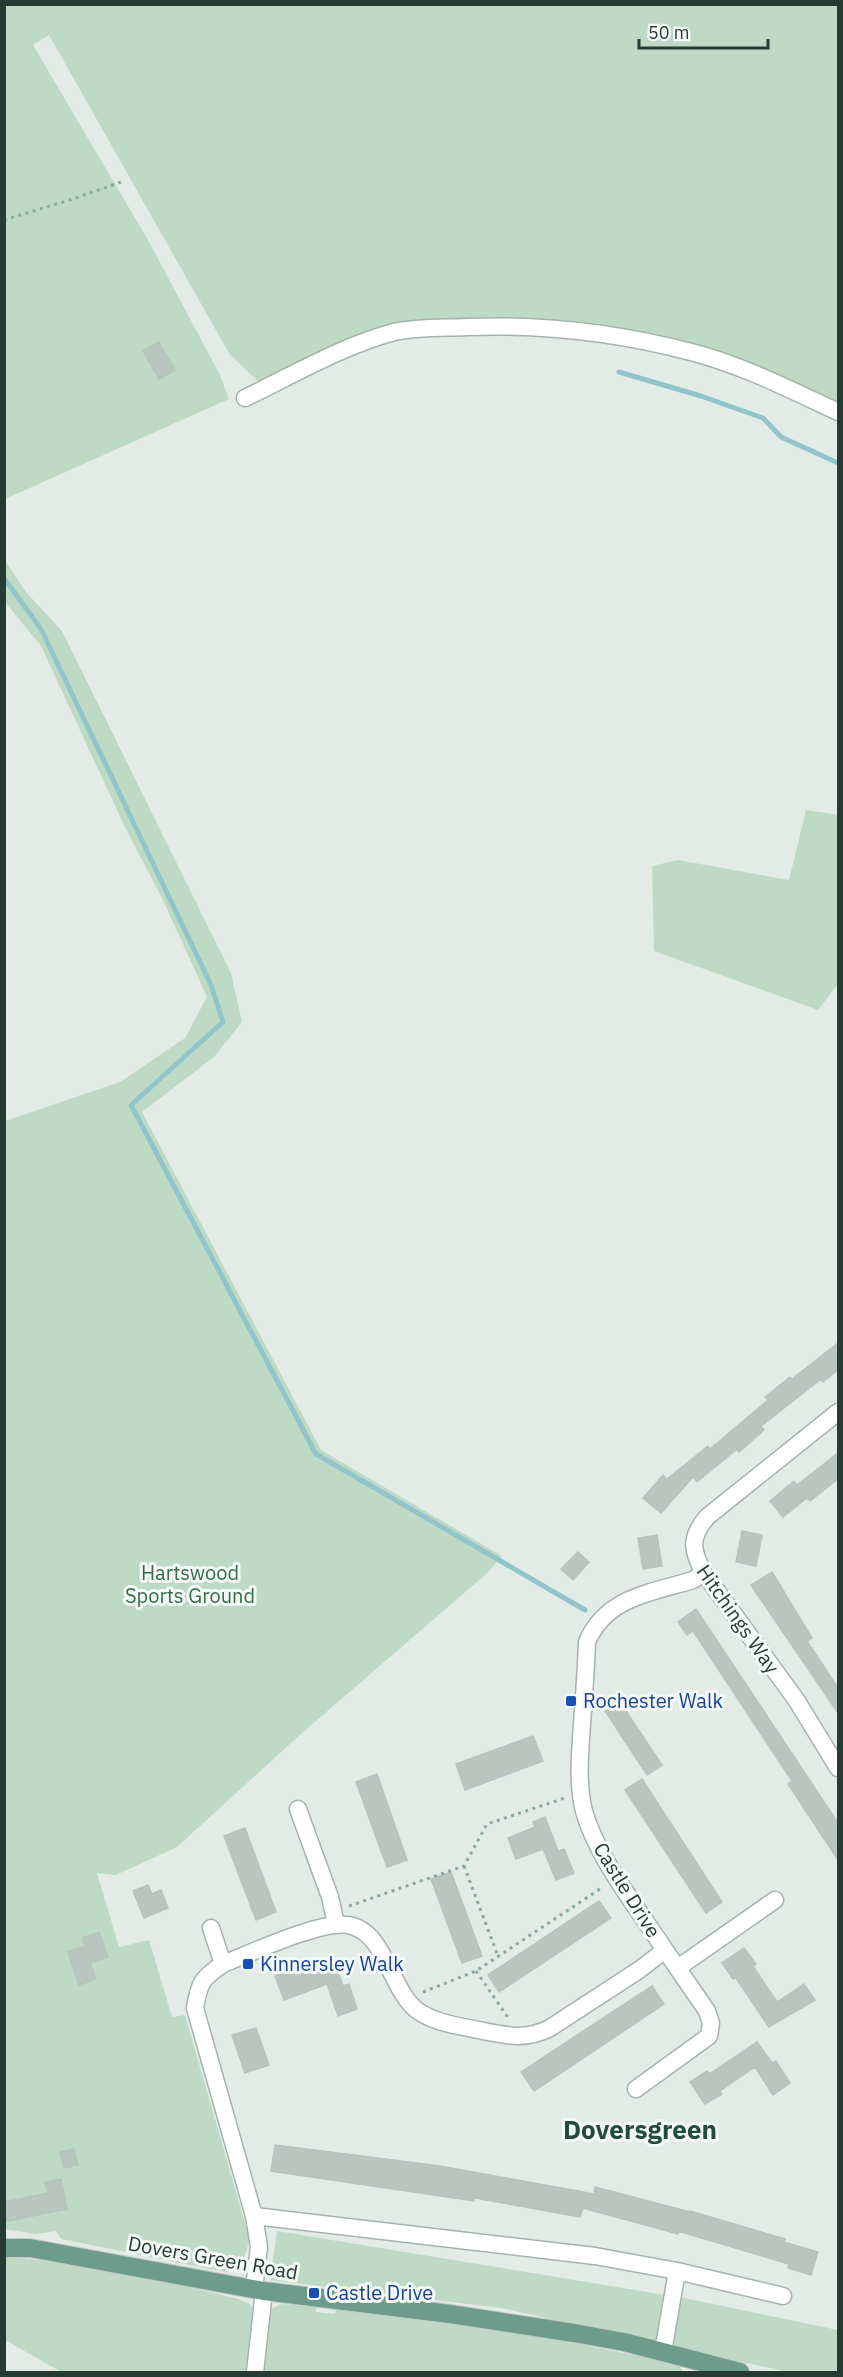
<svg xmlns="http://www.w3.org/2000/svg" width="843" height="2377" font-family="'IBM Plex Sans',sans-serif">
	<style>
		.green { fill: #bfdac4 }
		.lines { fill: none; stroke-linecap: round; stroke-linejoin: round }
		.stream { stroke: #92c5ca; stroke-width: 5 }
		.building { fill: #b9c6c0; stroke: #b7c4be; stroke-width: 1.5 }
		.minor-casing { stroke: #a6b3ad; stroke-width: 19 }
		.major-casing { stroke: #c2c8c6; stroke-width: 20 }
		.path { stroke: #88ab9e; stroke-width: 3; stroke-dasharray: 3 4.5; stroke-linecap: butt }
		.minor { stroke: #fff; stroke-width: 16 }
		.major { stroke: #6d9c8c; stroke-width: 18 }
		.transit-dot { fill: #1a4fb4; stroke: #f4f8f6; stroke-width: 2 }
		.labels { text-anchor: middle; stroke-width: 6; stroke-linejoin: round; paint-order: stroke }
		.park-label { font-size: 20px; fill: #346d46; stroke: #f4f8f6 }
		.street-label { font-size: 20px; fill: #253b33; stroke: #f4f8f6 }
		.transit-label { font-size: 20px; fill: #164399; stroke: #f4f8f6; text-anchor: start }
		.district-label { font-size: 26px; font-weight: bold; fill: #234b3e; stroke: #f4f8f6 }
	</style>
	<rect width="100%" height="100%" fill="#e3ebe7"/>
	<!-- green -->
	<path class="green" d="M5 5H838V404L763 368 704 348 619 328 516 318 443 319 384 325 260 383 230 355 49 35 33 45 148 240 219 373 229 399 5 499Z
		M4 559 26 592 62 631 231 973 242 1022 214 1057 142 1112 321 1450 502 1556 485 1575 302 1733 177 1847 116 1875 97 1873 119 1947 149 1940 172 2017 185 2015 249 2237C247 2255 243 2266 225 2272L61 2239 56 2231 35 2234 5 2229V1121L120 1082 185 1038 207 997 163 900 125 827 41 646 5 602Z
		M806 810 838 815V984L818 1010 654 951 652 866 678 860 789 880Z
		M277 2231 684 2298 838 2330V2372H788L501 2308 270 2280Z
		M4 2257C83 2261 163 2281 239 2299L250 2304 255 2313 249 2372H61L7 2341 5 2342Z
		M281 2304 316 2307V2312L335 2314 336 2308 534 2335 678 2364 683 2372 459 2371 447 2372H262L266 2316 273 2308Z"/>
	<g class="lines">
		<!-- stream -->
		<path class="stream" d="M619 372 701 396 763 418 781 437 838 463
			M4 578 41 629 211 985 223 1022 131 1105 316 1454 585 1610"/>
	</g>
	<!-- building -->
	<path class="building" d="M159 342 175 370 159 379 143 351Z
		M838 1343V1370L823 1382 821 1379 761 1426 764 1430 739 1452 737 1449 697 1482 693 1477 661 1513 643 1498 663 1475 667 1479 708 1446 710 1449 768 1400 765 1397 790 1377 792 1379Z
		M838 1453V1479L810 1501 807 1498 783 1517 770 1501 794 1481 797 1485Z
		M742 1531 762 1535 756 1566 736 1562Z
		M657 1535 662 1566 643 1569 638 1538Z
		M578 1552 589 1562 573 1580 561 1569Z
		M772 1572 812 1638 807 1641 838 1688V1713L751 1585Z
		M696 1609 838 1823V1860L788 1784 792 1781 693 1631 687 1635 678 1622Z
		M620 1702 662 1765 647 1775 605 1711Z
		M533 1736 543 1761 465 1790 456 1764Z
		M377 1774 407 1860 387 1867 356 1782Z
		M642 1779 722 1902 706 1913 625 1790Z
		M545 1817 558 1851 564 1849 574 1873 556 1880 543 1849 516 1859 508 1838 535 1827 533 1822Z
		M245 1828 276 1912 256 1920 224 1836Z
		M451 1872 482 1956 462 1963 431 1879Z
		M148 1885 152 1894 161 1890 168 1908 144 1918 133 1891Z
		M599 1901 611 1918 499 1992 488 1975Z
		M99 1932 108 1957 90 1963 96 1979 79 1985 68 1952 85 1946 82 1938Z
		M744 1948 756 1964 753 1966 777 2002 804 1984 815 2000 769 2027 736 1978 733 1979 722 1963Z
		M334 1962 343 1986 349 1984 357 2009 338 2016 327 1984 284 2000 275 1976 293 1969 295 1976Z
		M652 1986 664 2004 534 2091 521 2072Z
		M256 2028 269 2065 245 2073 232 2035Z
		M757 2042 772 2063 776 2061 790 2083 773 2095 755 2067 720 2091 722 2094 705 2104 690 2082 707 2071 709 2074Z
		M275 2145 440 2166 594 2194 595 2187 690 2212V2211L785 2239 784 2242 818 2252 811 2275 788 2268 789 2264 678 2231V2234L583 2208 580 2217 475 2198 474 2201 271 2171Z
		M74 2149 78 2165 64 2168 60 2152Z
		M61 2179 67 2209 4 2222V2202L48 2193 45 2182Z"/>
	<g class="lines">
		<!-- minor casing -->
		<g class="minor-casing">
			<path id="minor" d="M245 398C293 375 342 346 394 332 416 327 443 328 467 327 542 324 618 333 691 352 742 365 791 390 838 412
				M838 1412 707 1517C690 1537 691 1550 704 1573L797 1701 838 1768
				M298 1809 330 1897 336 1924
				M211 1928 223 1964
				M679 1967 775 1900
				M636 2089 709 2036 711 2023 707 2011 665 1950
				M254 2216 595 2256 677 2271 663 2352
				M677 2271 783 2296
				M254 2289 259 2247 254 2216 195 2008C199 1983 202 1978 223 1964 251 1953 322 1920 348 1925 386 1931 390 1991 418 2011 437 2024 461 2026 483 2031 508 2036 527 2040 550 2028L639 1970 665 1950C639 1910 597 1858 584 1811 577 1784 580 1753 582 1724 584 1697 586 1669 587 1642 606 1597 651 1593 693 1580L704 1573
				M255 2372 264 2291"/>
		</g>
		<!-- major casing -->
		<g class="major-casing">
			<path id="major" d="M4 2248H30L264 2291 450 2314 574 2333 624 2342 740 2372"/>
		</g>
		<!-- path -->
		<path class="path" d="M4 220 76 198 121 182
			M464 1866 498 1956
			M349 1906 464 1866 487 1824 565 1798
			M476 1971 509 2019
			M423 1992 476 1971 603 1887"/>
		<!-- minor -->
		<use href="#minor" class="minor"/>
		<!-- major -->
		<use href="#major" class="major"/>
	</g>
	<!-- markers -->
	<g class="transit-dot">
		<rect x="565" y="1695" width="12" height="12" rx="3"/>
		<rect x="242" y="1958" width="12" height="12" rx="3"/>
		<rect x="308" y="2287" width="12" height="12" rx="3"/>
	</g>
	<g class="labels">
		<!-- park labels -->
		<g class="park-label">
			<text x="190" y="1580">Hartswood<tspan x="190" dy="23">Sports Ground</tspan></text>
		</g>
		<!-- street labels -->
		<g class="street-label">
			<text transform="translate(738 1619) rotate(55)" y="7">Hitchings Way</text>
			<text transform="translate(627 1890) rotate(58)" y="7">Castle Drive</text>
			<text transform="translate(213 2258) rotate(10)" y="7">Dovers Green Road</text>
		</g>
		<!-- transit labels -->
		<g class="transit-label">
			<text x="583" y="1708">Rochester Walk</text>
			<text x="260" y="1971">Kinnersley Walk</text>
			<text x="326" y="2300">Castle Drive</text>
		</g>
		<!-- district labels -->
		<g class="district-label">
			<text x="640" y="2139">Doversgreen</text>
		</g>
	</g>
	<!-- border -->
	<rect width="843" height="2377" fill="none" stroke="#253b33" stroke-width="12"/>
	<!-- scale -->
	<path d="M639 39v9h129v-9" fill="none" stroke="#253b33" stroke-width="3"/>
	<text x="648" y="39" font-size="18" fill="#253b33" stroke="#f4f8f6" stroke-width="4.5" paint-order="stroke">50 m</text>
</svg>
